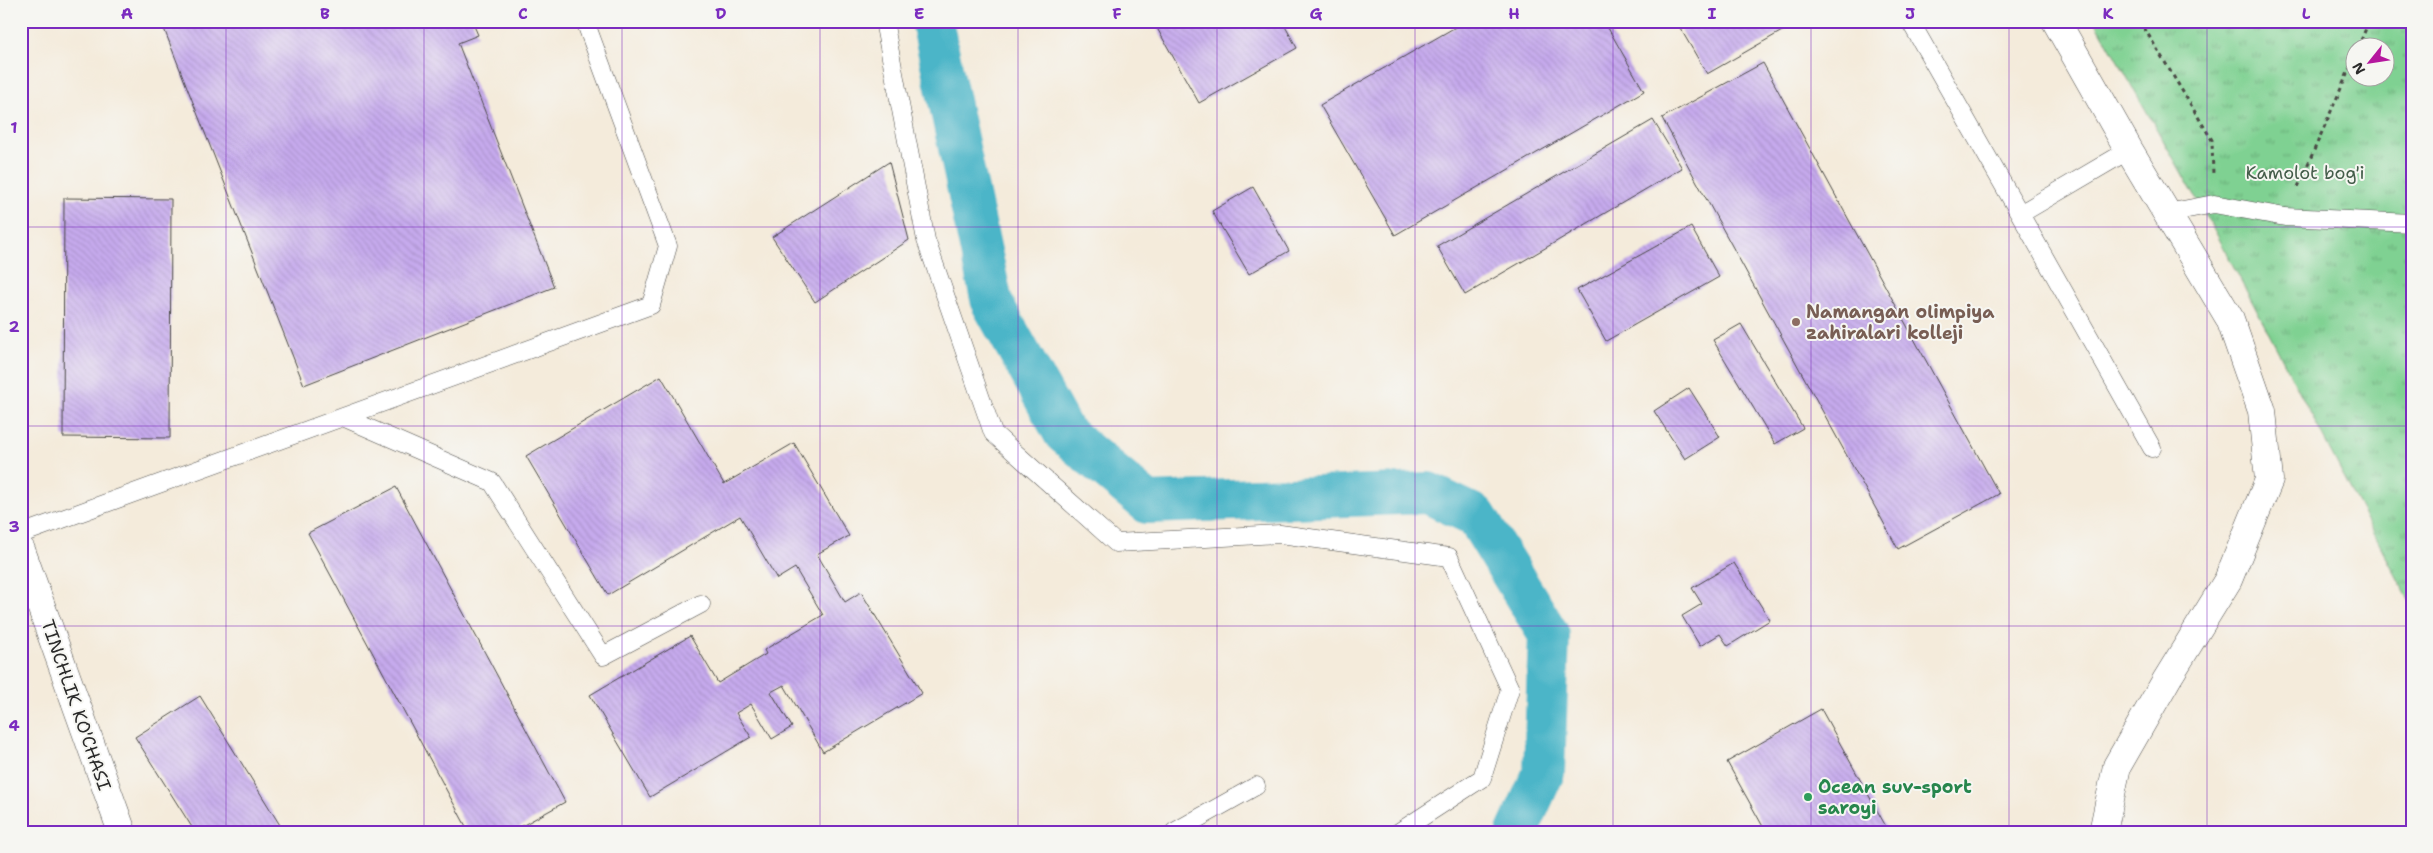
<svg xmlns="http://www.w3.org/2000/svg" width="2433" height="853" font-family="'Shantell Sans',sans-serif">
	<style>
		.park { fill: url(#park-tufts); stroke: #557e5e; fill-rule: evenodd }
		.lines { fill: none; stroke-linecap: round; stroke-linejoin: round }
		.canal { stroke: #4bb5c8; stroke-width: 42 }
		.building { fill: url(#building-back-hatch) }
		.service-casing { stroke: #494845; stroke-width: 19 }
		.minor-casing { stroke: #494845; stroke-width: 29 }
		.tertiary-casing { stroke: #494845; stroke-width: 29 }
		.path { stroke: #494845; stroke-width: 3; stroke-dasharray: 4 4; stroke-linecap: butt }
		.service { stroke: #fff; stroke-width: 18 }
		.minor { stroke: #fff; stroke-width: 28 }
		.tertiary { stroke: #fff; stroke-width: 28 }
		.grid { fill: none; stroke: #7b2cbf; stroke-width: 1; stroke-opacity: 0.55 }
		.education-dot { fill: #8d6e63; stroke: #f6f6f2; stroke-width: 2 }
		.leisure-dot { fill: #2e9e5b; stroke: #f6f6f2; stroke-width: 2 }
		.labels { text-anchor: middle; stroke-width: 4; stroke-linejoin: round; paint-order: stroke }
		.park-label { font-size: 18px; fill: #445d4a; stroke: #f6f6f2 }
		.education-label { font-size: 18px; font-weight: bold; fill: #785e54; stroke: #f6f6f2; text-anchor: start }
		.street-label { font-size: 18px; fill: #2b2b2b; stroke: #f6f6f2 }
		.leisure-label { font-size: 18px; font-weight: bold; fill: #27864d; stroke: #f6f6f2; text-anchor: start }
		.neatline { fill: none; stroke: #7b2cbf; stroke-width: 2 }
		.grid-label { font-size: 16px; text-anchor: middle; font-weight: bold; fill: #7b2cbf }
	</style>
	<defs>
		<pattern id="park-tufts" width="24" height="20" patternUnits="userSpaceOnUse" patternTransform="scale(1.25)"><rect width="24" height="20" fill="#7fd192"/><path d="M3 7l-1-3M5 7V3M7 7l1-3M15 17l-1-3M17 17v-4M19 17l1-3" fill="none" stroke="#68aa77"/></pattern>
		<pattern id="building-back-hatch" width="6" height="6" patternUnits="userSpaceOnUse" patternTransform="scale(1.25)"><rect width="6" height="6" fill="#c6aaed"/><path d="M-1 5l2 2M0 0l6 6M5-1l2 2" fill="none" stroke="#aa92cb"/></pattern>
	</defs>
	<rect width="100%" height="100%" fill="#f6f6f2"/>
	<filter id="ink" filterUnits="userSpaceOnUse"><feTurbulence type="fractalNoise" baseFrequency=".02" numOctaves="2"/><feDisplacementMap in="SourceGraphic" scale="10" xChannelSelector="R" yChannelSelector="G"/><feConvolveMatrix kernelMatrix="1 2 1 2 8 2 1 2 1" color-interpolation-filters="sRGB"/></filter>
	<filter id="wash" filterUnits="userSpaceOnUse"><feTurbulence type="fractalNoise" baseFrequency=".0096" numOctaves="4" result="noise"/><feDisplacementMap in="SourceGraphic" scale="20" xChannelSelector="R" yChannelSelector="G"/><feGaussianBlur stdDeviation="1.12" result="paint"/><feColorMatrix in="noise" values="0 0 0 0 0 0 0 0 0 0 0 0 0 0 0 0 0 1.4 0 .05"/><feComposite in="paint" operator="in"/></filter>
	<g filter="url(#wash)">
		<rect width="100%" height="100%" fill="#f4ebdb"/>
		<!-- park -->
		<path class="park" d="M2095 21H2412V606L2216 233ZM2356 48H2386V78H2356Z"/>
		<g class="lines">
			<!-- canal -->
			<path class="canal" d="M932 21 992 303 1064 433 1148 503 1428 493 1476 516 1549 635 1544 772 1517 832"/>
		</g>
		<g id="blocks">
			<!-- building -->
			<path class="building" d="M161 21H472L478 35 458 43 554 287 304 385Z
				M1153 21H1282L1297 48 1199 103Z
				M1466 21H1604L1644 91 1395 235 1320 105Z
				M1676 21H1786L1789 27 1707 74Z
				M1763 63 1999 494 1898 549 1662 118Z
				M1653 120 1682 168 1465 295 1437 246Z
				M889 162 909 240 815 302 772 237Z
				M1253 187 1289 251 1249 274 1212 211Z
				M64 198 171 199 170 438 63 437Z
				M1691 227 1719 277 1606 341 1577 290Z
				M1741 324 1803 428 1775 444 1713 340Z
				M661 376 724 484 794 443 849 536 817 554 845 602 861 592 922 693 823 752 784 685 771 692 792 727 772 739 751 704 736 713 751 737 650 797 590 695 690 636 718 683 766 654 764 650 823 615 795 568 777 579 740 516 608 595 526 456Z
				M1689 388 1720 437 1685 459 1654 411Z
				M396 487 565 802 511 832H469L308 533Z
				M1734 563 1770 620 1728 646 1720 634 1700 646 1682 616 1702 604 1692 588Z
				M200 696 283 830 280 832H195L135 737Z
				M1821 709 1889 832H1766L1727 762Z"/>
		</g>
	</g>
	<g filter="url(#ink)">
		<use href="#blocks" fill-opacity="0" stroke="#494845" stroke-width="1"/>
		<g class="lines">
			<!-- service casing -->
			<g class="service-casing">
				<path id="service" d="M884 21 926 240 993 433 1116 543 1280 534 1449 557 1510 689 1482 778 1399 832
					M1910 21 2020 214 2129 150
					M2167 213 2214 204 2285 217 2412 223
					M2020 214 2152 448
					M343 417 492 482 603 656 701 604
					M21 534 651 305 668 246 585 21
					M1174 832 1256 786"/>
			</g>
			<!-- minor casing -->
			<g class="minor-casing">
				<path id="minor" d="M2056 21 2129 150 2230 319 2262 411 2269 480 2228 580 2167 679 2117 766 2103 832"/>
			</g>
			<!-- tertiary casing -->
			<g class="tertiary-casing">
				<path id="tertiary" d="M21 550 122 832"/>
			</g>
			<!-- path -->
			<path class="path" d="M2140 21 2212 140 2213 175
				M2358 48 2369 21
				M2298 187 2356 54"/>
			<!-- service -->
			<use href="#service" class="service"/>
			<!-- minor -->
			<use href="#minor" class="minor"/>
			<!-- tertiary -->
			<use href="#tertiary" class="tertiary"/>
		</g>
	</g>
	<!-- grid -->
	<path class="grid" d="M226 21V832M424 21V832M622 21V832M820 21V832M1018 21V832M1217 21V832M1415 21V832M1613 21V832M1811 21V832M2009 21V832M2207 21V832M21 227H2412M21 426H2412M21 626H2412"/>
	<!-- markers -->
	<circle class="education-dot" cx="1796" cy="322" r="5"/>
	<circle class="leisure-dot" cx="1808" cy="797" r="5"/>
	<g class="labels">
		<!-- park labels -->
		<g class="park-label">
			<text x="2305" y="179">Kamolot bog'i</text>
		</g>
		<!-- education labels -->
		<g class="education-label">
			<text x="1806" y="318">Namangan olimpiya<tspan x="1806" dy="21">zahiralari kolleji</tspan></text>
		</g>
		<!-- street labels -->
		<g class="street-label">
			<text transform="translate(76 705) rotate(71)" y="6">TINCHLIK KO'CHASI</text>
		</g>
		<!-- leisure labels -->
		<g class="leisure-label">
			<text x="1818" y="793">Ocean suv-sport<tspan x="1818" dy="21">saroyi</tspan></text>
		</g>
	</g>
	<!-- margin -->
	<rect width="2433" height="853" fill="none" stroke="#f6f6f2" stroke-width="55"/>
	<!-- north arrow -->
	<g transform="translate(2370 62) rotate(240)"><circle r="24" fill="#f6f6f2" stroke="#a5a5a2"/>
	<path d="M0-4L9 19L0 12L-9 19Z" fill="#b5179e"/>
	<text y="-8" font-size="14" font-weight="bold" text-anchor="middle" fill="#2b2b2b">N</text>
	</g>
	<rect x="28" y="28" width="2378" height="798" class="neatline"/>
	<g class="grid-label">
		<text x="127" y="19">A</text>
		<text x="325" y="19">B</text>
		<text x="523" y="19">C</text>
		<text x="721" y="19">D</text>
		<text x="919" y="19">E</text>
		<text x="1117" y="19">F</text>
		<text x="1316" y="19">G</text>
		<text x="1514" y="19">H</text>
		<text x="1712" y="19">I</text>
		<text x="1910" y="19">J</text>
		<text x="2108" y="19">K</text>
		<text x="2306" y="19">L</text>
		<text x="14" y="133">1</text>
		<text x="14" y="332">2</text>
		<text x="14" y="532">3</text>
		<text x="14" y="731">4</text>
	</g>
</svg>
